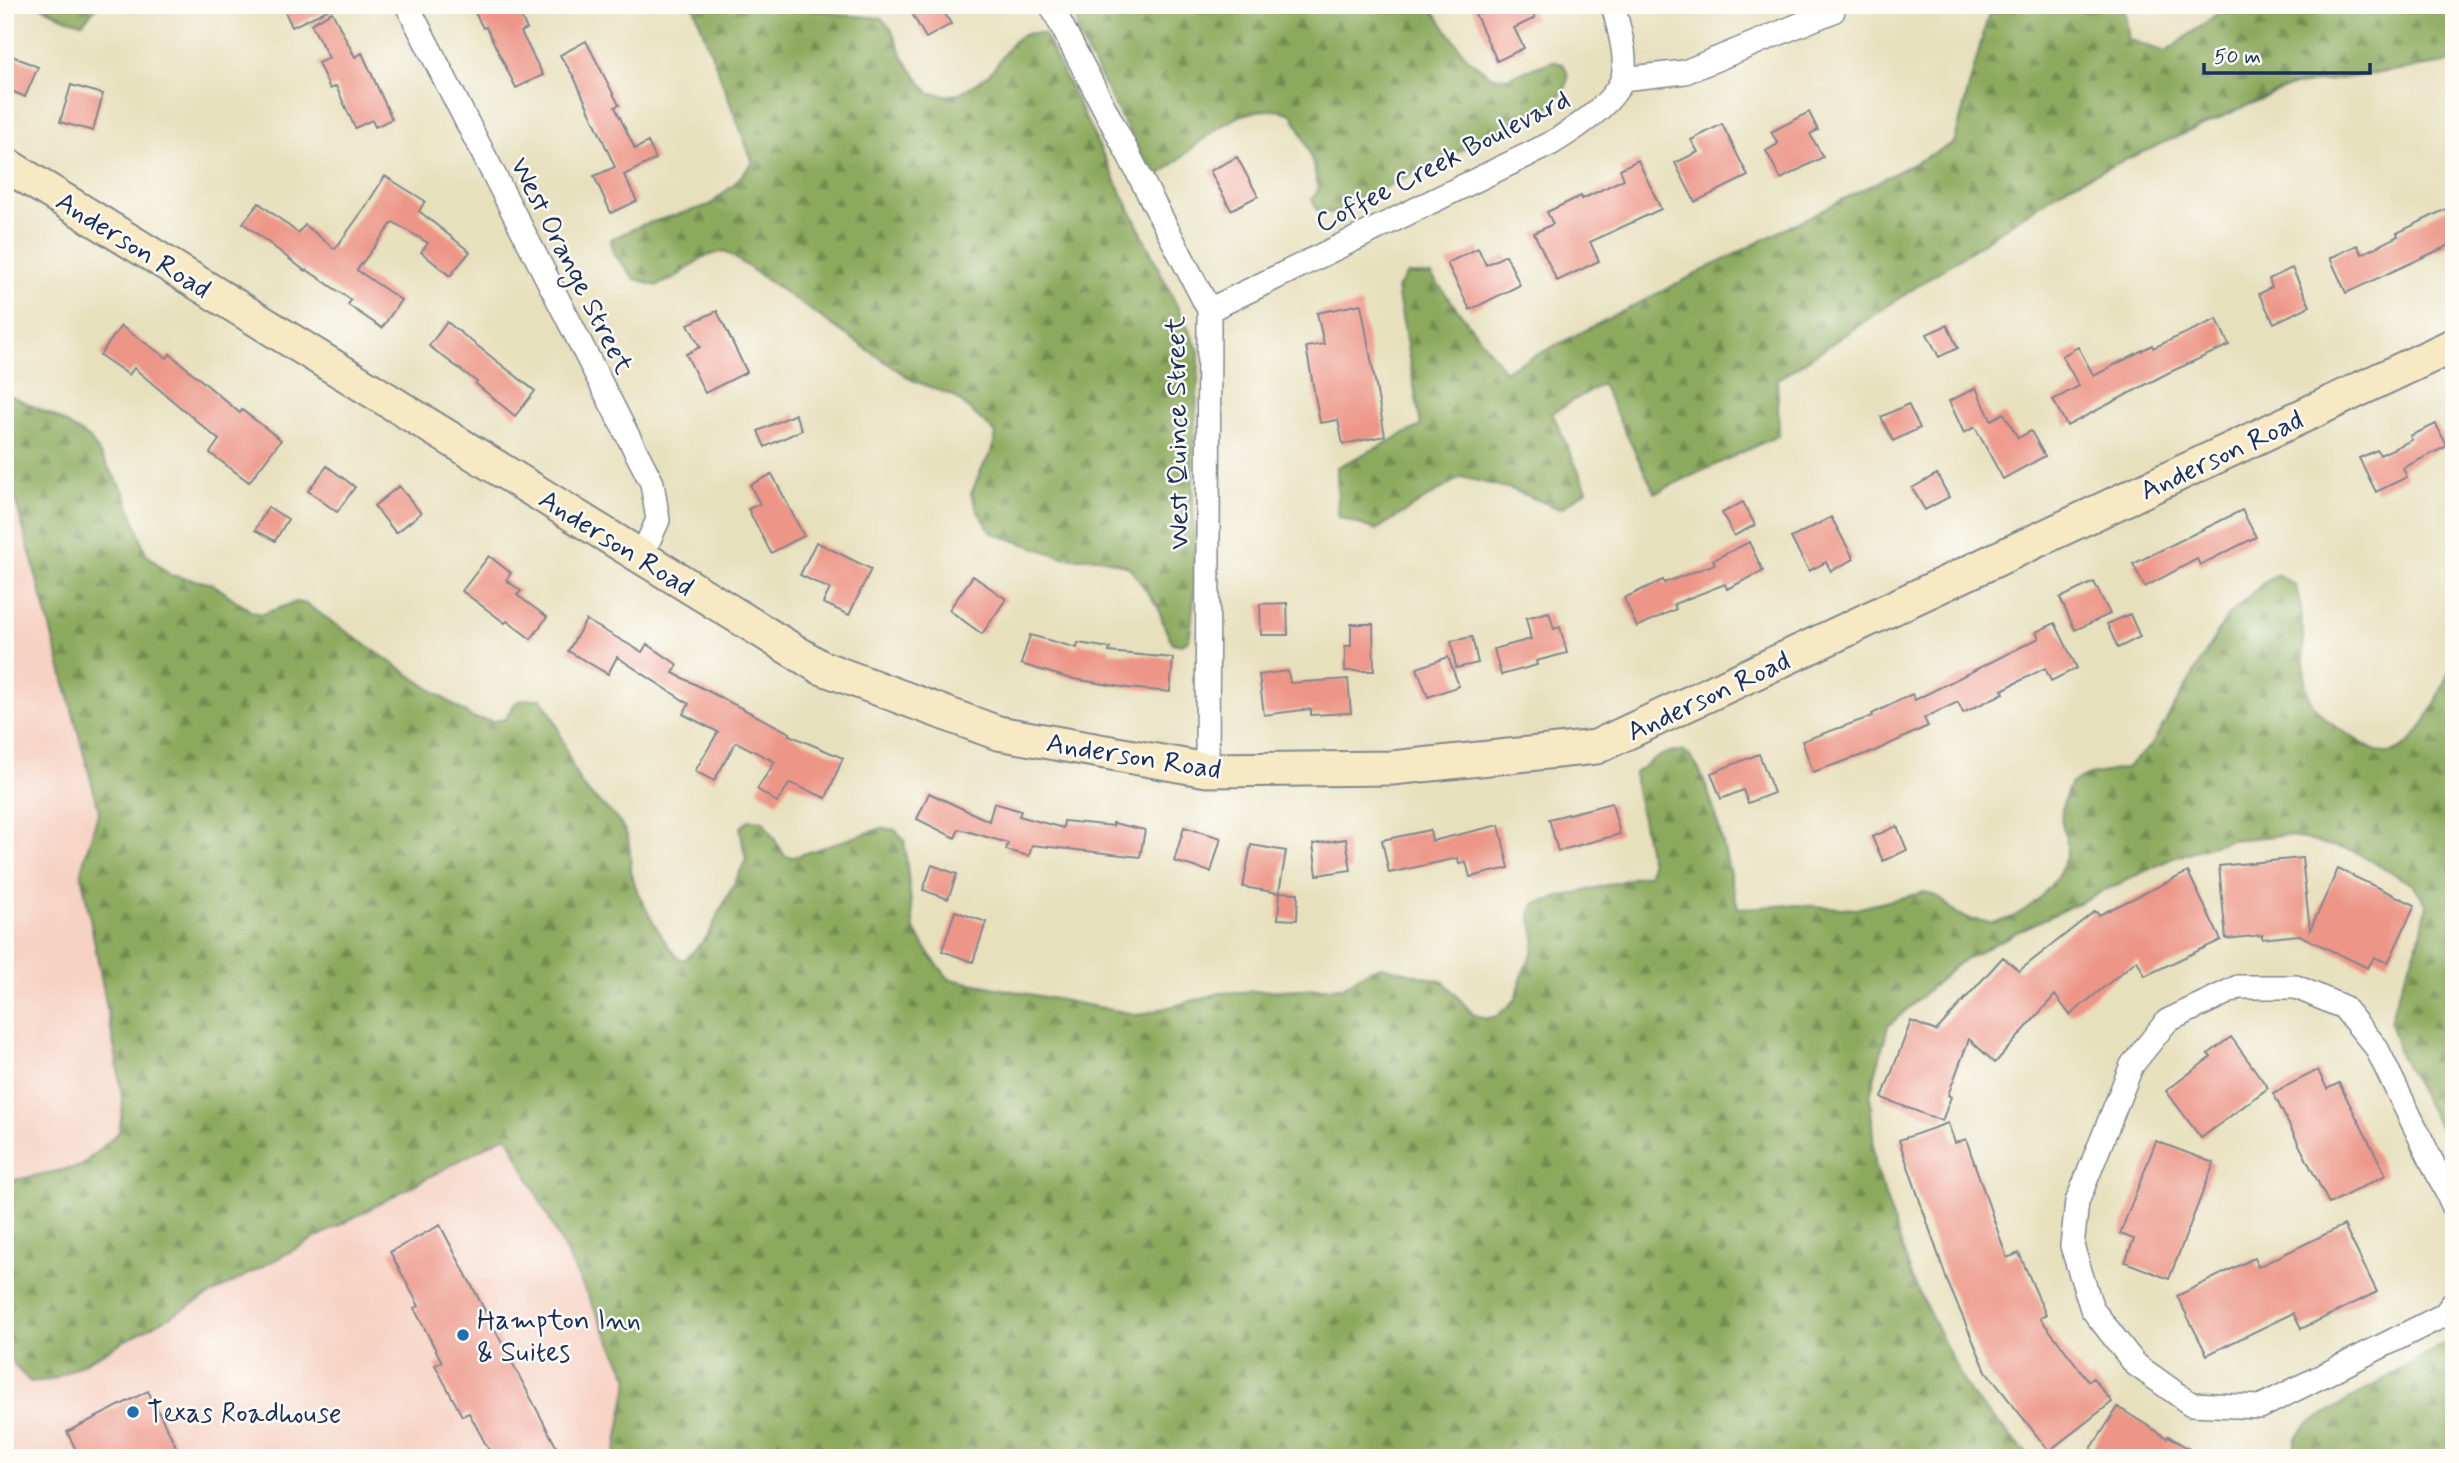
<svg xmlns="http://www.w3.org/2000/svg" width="2459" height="1463" font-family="Mynerve,sans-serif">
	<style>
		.built { fill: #f6d2c3 }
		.forest { fill: url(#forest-firs); stroke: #546c5e; stroke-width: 2 }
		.building { fill: #ed9688 }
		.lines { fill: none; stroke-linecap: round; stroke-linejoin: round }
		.street-casing { stroke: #81888e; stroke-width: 26 }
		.secondary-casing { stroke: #81888e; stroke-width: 37 }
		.street { stroke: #fff; stroke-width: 23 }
		.secondary { stroke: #f7e9c3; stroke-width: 33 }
		.poi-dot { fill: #1f6fb2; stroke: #fdfcf7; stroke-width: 2.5 }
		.labels { text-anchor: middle; stroke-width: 5; stroke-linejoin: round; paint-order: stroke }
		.street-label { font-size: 28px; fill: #1b2f5e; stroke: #fdfcf7 }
		.poi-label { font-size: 28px; fill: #1b2f5e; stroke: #fdfcf7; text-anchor: start }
	</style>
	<defs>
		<pattern id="forest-firs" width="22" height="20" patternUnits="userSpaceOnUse" patternTransform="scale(1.75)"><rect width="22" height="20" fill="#8caa5d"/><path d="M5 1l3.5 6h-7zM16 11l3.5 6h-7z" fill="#728b50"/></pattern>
	</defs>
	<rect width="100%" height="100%" fill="#fdfcf7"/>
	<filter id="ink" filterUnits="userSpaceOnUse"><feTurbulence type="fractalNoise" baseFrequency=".0143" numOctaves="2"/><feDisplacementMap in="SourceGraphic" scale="14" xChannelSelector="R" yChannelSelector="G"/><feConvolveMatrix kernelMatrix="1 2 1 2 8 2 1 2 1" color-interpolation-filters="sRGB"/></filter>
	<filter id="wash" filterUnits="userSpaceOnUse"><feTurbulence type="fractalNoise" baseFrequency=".00686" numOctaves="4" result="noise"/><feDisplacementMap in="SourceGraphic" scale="28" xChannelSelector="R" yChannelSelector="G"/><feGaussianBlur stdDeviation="1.57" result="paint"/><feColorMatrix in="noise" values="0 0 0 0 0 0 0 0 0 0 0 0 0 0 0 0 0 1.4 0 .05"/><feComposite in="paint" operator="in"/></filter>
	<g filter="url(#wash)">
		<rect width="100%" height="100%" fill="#e7e0bd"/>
		<!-- built -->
		<path class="built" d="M5 460 99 810 81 871 117 1061 123 1106 119 1132 81 1166 5 1182Z
			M507 1135 629 1378 614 1458H5V1345L15 1366 52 1380Z"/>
		<!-- forest -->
		<path class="forest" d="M38 5H99L82 23 65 18Z
			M693 5H804L841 15 881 18 891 29 904 59 929 93C937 94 949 97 957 94 963 92 985 78 990 73 1007 55 1012 27 1044 34L1199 351C1199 388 1194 424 1193 460 1191 519 1200 580 1189 639L1182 645 1173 643 1166 631 1158 607 1129 567 1102 558H1066L992 533 976 508 971 494 981 470 993 449 996 433 954 396 912 380 725 251 703 257 675 278 656 286 635 279 613 253 611 239 642 225 710 205 734 184 753 163Z
			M1085 5H1429L1468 59 1492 77 1506 78 1553 61 1563 64C1575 82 1562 95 1548 108L1334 212 1322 214 1316 209 1312 199 1318 191C1315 163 1305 138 1292 114 1238 95 1196 149 1157 177L1151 174 1080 39 1076 17Z
			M1991 5H2124L2129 40 2166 52 2229 5H2454V62L2291 86 2069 185 1777 380 1779 435 1655 493 1602 384 1552 413 1587 490 1560 509 1511 489 1461 477 1376 530 1338 517 1337 467 1421 426 1397 289 1407 274 1431 275 1505 371 1954 143Z
			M5 393 56 417 90 439 125 493 146 554 170 575 213 584 252 612 263 614 296 602 306 604 473 718 493 721 506 719C514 698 520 699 542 699 561 724 564 754 580 782 591 801 614 808 626 833 632 847 629 862 632 876 637 895 665 947 680 959H686L707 937 746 860 740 828 749 820 763 821 785 856 794 857 882 828 895 830 904 840 914 929 932 958 949 979 1140 1015 1220 993 1343 987 1369 970 1381 966 1444 982 1473 1014 1485 1019 1497 1016 1516 999 1523 972 1533 952 1535 936 1530 915 1534 904 1649 874 1651 863 1635 784V773C1648 763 1666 748 1683 752 1709 758 1730 881 1738 908L1796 905 1856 909 1925 892C1948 897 1949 916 1974 920 1981 921 1989 923 1995 922 2026 918 2063 881 2067 850 2068 840 2064 833 2062 824 2060 809 2065 796 2071 783L2090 775 2126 768 2151 746 2227 617 2262 584 2278 575 2295 585C2304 610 2303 637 2304 664 2305 673 2304 683 2307 691 2314 714 2330 723 2350 736 2361 742 2375 754 2389 753 2422 749 2442 686 2454 659V1154L2400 1055 2390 1022 2397 996 2420 939 2427 905 2413 885 2353 851 2287 835 2229 840 2173 858 2021 930 1960 962 1888 1026 1870 1095 1875 1164 1912 1278 1969 1393 2031 1458H614L629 1378 507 1135 52 1380 30 1382 15 1366 5 1345V1182L81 1166 119 1132 123 1106 117 1061 81 871 99 810 5 460Z
			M2454 1338V1458H2295V1440L2308 1424Z"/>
		<g id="blocks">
			<!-- building -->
			<path class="building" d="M282 5H338L292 27Z
				M471 5H515L527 29 521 32 543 75 516 88 486 27 483 28Z
				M907 5H940L951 24 926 38Z
				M1471 5H1529L1535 18 1514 28 1524 48 1497 61Z
				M332 12 355 57 362 53 392 119 375 127 372 120 355 128 336 86 330 89 318 63 329 58 311 24Z
				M586 41 619 105 615 107 635 149 648 142 656 159 624 175 637 201 611 213 594 176 615 167 574 77 560 55Z
				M5 53 38 67 25 97 5 88Z
				M71 85 103 94 93 131 60 122Z
				M1809 112 1818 130 1810 134 1823 157 1781 179 1766 151 1778 144 1771 132Z
				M1722 124 1748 176 1695 202 1675 163 1698 152 1691 140Z
				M1237 157 1258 196 1231 210 1210 171Z
				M1638 160 1661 209 1590 242 1599 261 1557 281 1534 233 1553 224 1547 212 1581 196 1582 199 1624 179 1620 169Z
				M385 176 425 201 419 211 470 252 450 276 421 252 428 243 393 222 357 270 401 300 382 328 348 305 351 300 307 270 305 271 243 223 259 203 298 233 305 225 335 249 364 209Z
				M2448 208 2454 221V243L2346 293 2330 258 2357 245 2362 254 2398 236 2397 233Z
				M1478 248 1486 265 1506 255 1520 285 1470 310 1447 263Z
				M2292 268 2310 306 2274 323 2259 294 2272 287 2269 279Z
				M1361 304 1385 436 1343 444 1338 420 1320 423 1306 347 1324 344 1317 313Z
				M717 311 747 372 705 393 686 354 700 347 688 324Z
				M2217 319 2229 345 2166 374 2067 426 2053 400 2079 386 2062 356 2078 347 2094 376 2152 345 2153 348Z
				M447 322 535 391 515 416 476 384 477 382 429 346Z
				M1947 325 1958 348 1939 357 1927 334Z
				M121 326 167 358 170 354 240 413 242 410 281 440 249 482 210 453 219 440 134 368 129 375 100 355Z
				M1976 388 1991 420 2004 413 2018 438 2031 431 2045 456 2003 479 1975 427 1964 433 1949 401Z
				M1908 404 1920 428 1893 441 1881 417Z
				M795 414 802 430 765 447 758 431Z
				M2436 424 2447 446 2403 468 2407 477 2376 492 2359 458 2377 450 2380 455 2412 440 2410 436Z
				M327 466 355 487 337 512 308 491Z
				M772 474 804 536 771 553 748 509 760 504 750 485Z
				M1937 474 1949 497 1925 510 1912 488Z
				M399 486 421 513 396 533 374 506Z
				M1743 502 1755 525 1734 536 1722 513Z
				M268 507 288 519 275 541 255 530Z
				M2242 510 2256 537 2200 565 2197 559 2145 587 2133 564Z
				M1831 517 1854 559 1831 571 1826 562 1809 571 1791 538Z
				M816 542 871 569 849 615 823 603 830 589 800 575Z
				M1749 542 1763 571 1727 589 1725 584 1674 604 1676 609 1637 627 1624 598 1663 580 1664 583 1715 564 1713 560Z
				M489 556 511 573 506 580 521 591 517 595 547 617 531 639 507 621 505 623 462 591Z
				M973 576 1006 599 982 634 949 610Z
				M2094 582 2110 614 2075 630 2060 598Z
				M1287 603 1288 635H1261L1260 604Z
				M1549 612 1554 629 1560 627 1567 653 1536 661 1537 665 1501 675 1494 649 1531 639 1526 618Z
				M2130 614 2140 637 2118 648 2107 624Z
				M586 620 642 652 647 644 678 665 673 673 790 733 789 735 843 758 826 798 790 783 777 802 757 789 775 762 736 742 714 781 695 771 718 732 683 714 689 704 617 657 608 674 568 651Z
				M2055 623 2077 668 2051 681 2045 668 2002 690 2004 693 1963 713 1958 702 1924 718 1928 726 1877 750 1813 772 1802 741 1873 716 1872 714 1912 694 1915 700 2039 638 2036 632Z
				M1351 624H1373L1374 671H1345V646H1351Z
				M1030 635 1077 648 1078 643 1110 648 1109 652 1173 658 1170 692 1128 688 1068 678 1021 664Z
				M1472 637 1478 663 1456 668 1451 641Z
				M1448 657 1459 686 1428 697 1417 668Z
				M1288 671 1290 683 1348 679 1351 713 1311 715V709L1264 715 1259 675Z
				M1759 754 1774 793 1748 803 1743 790 1721 799 1711 773Z
				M929 793 989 821 994 803 1021 811 1019 816 1063 828 1064 821 1113 826V823L1145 830 1140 857 1032 845 1029 856 1006 850 1008 843 959 829 955 838 917 819Z
				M1612 803 1620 834 1558 851 1549 819Z
				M1499 825 1509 868 1470 877 1466 862 1459 864 1458 858 1389 873 1382 840 1430 830 1432 841Z
				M1897 826 1907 850 1883 861 1872 837Z
				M1184 827 1221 838 1211 872 1174 861Z
				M1346 839 1351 870 1317 875 1313 844Z
				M1251 845 1286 851 1279 893 1243 887Z
				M2302 858 2310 930 2338 869 2415 905 2388 963 2374 957 2368 968 2299 935 2262 939V935L2226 939 2219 866Z
				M932 865 957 874 948 899 923 890Z
				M2188 872 2221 940 2145 976 2137 960 2070 1015 2055 995 1995 1063 1969 1039 1948 1095 1951 1097 1942 1121 1882 1098 1911 1021 1936 1031 2003 957 2019 971 2095 911 2099 915Z
				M1280 892 1298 893 1297 920 1278 919Z
				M955 911 986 922 973 962 942 951Z
				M2231 1037 2268 1088 2201 1138 2166 1091 2211 1057 2208 1054Z
				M2318 1070 2327 1089 2339 1083 2386 1175 2329 1204 2273 1093Z
				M1948 1123 1955 1143 1966 1139 2007 1258 2019 1253 2046 1315 2040 1318 2089 1381 2093 1378 2112 1402 2049 1451 1986 1371 1948 1283 1899 1140Z
				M2156 1141 2214 1163 2169 1279 2125 1262 2134 1239 2120 1234Z
				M440 1225 557 1448 550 1451 554 1458H493L469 1413 462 1416 435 1365 442 1362 414 1308 419 1306 390 1252Z
				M2344 1225 2377 1292 2301 1329 2293 1313 2207 1355 2177 1296 2254 1258 2258 1267Z
				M148 1391 182 1458H80L67 1432Z
				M2118 1407 2167 1438 2168 1436 2203 1458H2085Z"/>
		</g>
	</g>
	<g filter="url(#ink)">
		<use href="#blocks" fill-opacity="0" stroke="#81888e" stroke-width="2"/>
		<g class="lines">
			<!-- street casing -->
			<g class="street-casing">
				<path id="street" d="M407 5 652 483 658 520 641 557
					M1051 5 1209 310 1207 770
					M1622 79 1685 72 1833 11
					M1209 310 1550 144C1572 131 1612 105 1622 80 1629 60 1618 25 1613 5
					M2454 1207 2376 1047 2343 1007 2296 987H2238L2167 1021 2132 1065 2077 1202 2072 1246 2092 1309 2135 1364 2191 1404 2260 1407 2444 1315 2454 1302"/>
			</g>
			<!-- secondary casing -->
			<g class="secondary-casing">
				<path id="secondary" d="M5 164 820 667 998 733 1207 770 1392 768 1596 747 2454 345"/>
			</g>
			<!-- street -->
			<use href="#street" class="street"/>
			<!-- secondary -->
			<use href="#secondary" class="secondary"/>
		</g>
	</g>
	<!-- markers -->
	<g class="poi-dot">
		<circle cx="463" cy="1335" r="7"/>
		<circle cx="133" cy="1412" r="7"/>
	</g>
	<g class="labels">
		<!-- street labels -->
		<g class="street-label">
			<text transform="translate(1442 160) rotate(-27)" y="10">Coffee Creek Boulevard</text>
			<text transform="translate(134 244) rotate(32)" y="10">Anderson Road</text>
			<text transform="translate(573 265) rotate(63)" y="10">West Orange Street</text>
			<text transform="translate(1176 433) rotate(-91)" y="10">West Quince Street</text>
			<text transform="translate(2221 454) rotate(-25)" y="10">Anderson Road</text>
			<text transform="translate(617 542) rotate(32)" y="10">Anderson Road</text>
			<text transform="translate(1708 695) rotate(-25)" y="10">Anderson Road</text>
			<text transform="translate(1134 755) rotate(9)" y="10">Anderson Road</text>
		</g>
		<!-- poi labels -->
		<g class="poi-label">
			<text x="477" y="1329">Hampton Inn<tspan x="477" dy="32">&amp; Suites</tspan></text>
			<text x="147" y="1422">Texas Roadhouse</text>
		</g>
	</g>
	<!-- margin -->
	<rect width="2459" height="1463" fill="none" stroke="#fdfcf7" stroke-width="28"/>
	<!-- scale -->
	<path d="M2204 63v10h166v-10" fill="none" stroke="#1b2f5e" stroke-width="3.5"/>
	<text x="2214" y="63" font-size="21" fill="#1b2f5e" stroke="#fdfcf7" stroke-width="5" paint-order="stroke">50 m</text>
</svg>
